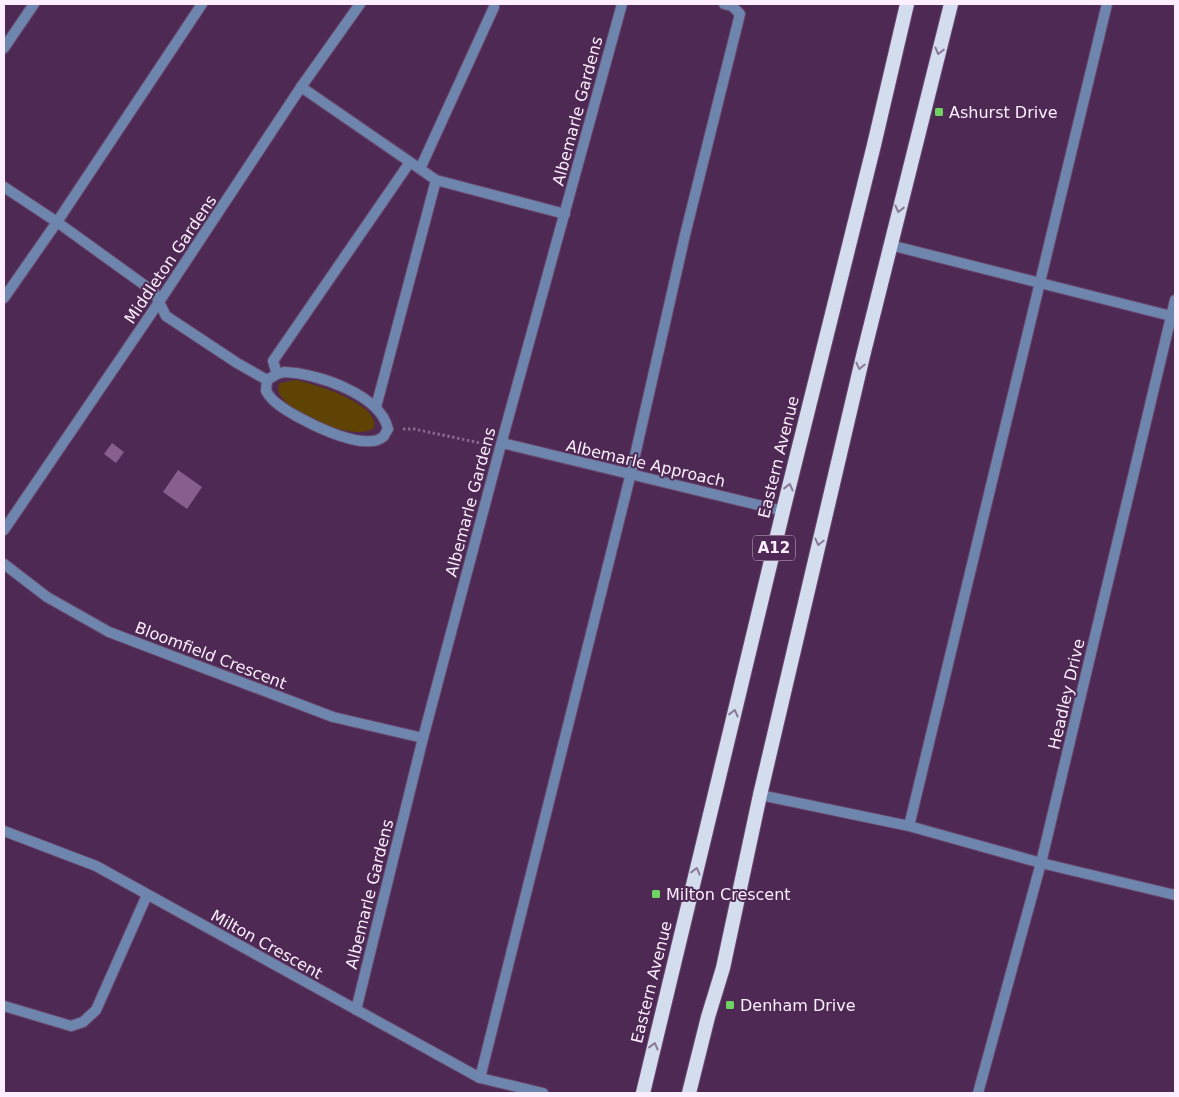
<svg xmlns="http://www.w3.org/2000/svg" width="1179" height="1097" font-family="'DejaVu Sans',sans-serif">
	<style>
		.green { fill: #5e4304 }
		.building { fill: #865f8d }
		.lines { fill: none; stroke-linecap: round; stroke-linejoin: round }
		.service-casing { stroke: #69496e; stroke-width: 12 }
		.minor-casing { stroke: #69496e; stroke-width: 12 }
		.trunk-casing { stroke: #69496e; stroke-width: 16 }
		.path { stroke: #85688a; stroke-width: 3; stroke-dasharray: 2.5 2.5; stroke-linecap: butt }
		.service { stroke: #6e85ad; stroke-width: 10 }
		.minor { stroke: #6e85ad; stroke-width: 10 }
		.trunk { stroke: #d4ddee; stroke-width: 14 }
		.oneway { stroke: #8a7a99 }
		.poi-dot { fill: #6dd361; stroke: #4d2953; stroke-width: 2 }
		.labels { text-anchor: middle; stroke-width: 4; stroke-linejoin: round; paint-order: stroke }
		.shield { fill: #4d2953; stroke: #c8b3cb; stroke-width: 1 }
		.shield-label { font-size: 15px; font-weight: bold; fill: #fceefe }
		.street-label { font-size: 16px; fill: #fceefe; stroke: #4d2953 }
		.poi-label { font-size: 16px; fill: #fceefe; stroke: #4d2953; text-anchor: start }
	</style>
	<rect width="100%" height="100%" fill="#4d2953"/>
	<!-- green -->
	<path class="green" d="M295 380C313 383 381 404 374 428 354 445 264 404 280 383Z"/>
	<!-- building -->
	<path class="building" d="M112 443 124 452 116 463 104 454Z
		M178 470 202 487 187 509 163 492Z"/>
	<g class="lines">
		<!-- service casing -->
		<g class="service-casing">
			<path id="service" d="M301 87 410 162
				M420 169 494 7
				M4 298 57 222 202 4
				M277 374 273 361 410 162 436 180
				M376 407 436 180 565 214
				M909 826 1107 4
				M4 1006 71 1026 83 1022 96 1010 147 895
				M480 1078 631 473 685 235 740 14 732 6 724 4"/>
		</g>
		<!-- minor casing -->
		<g class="minor-casing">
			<path id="minor" d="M4 48 34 4
				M4 187 57 222 154 292 166 316 237 363 267 380
				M890 245 1175 317
				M284 372C316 373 380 394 388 429 386 432 385 434 384 436 365 455 296 418 279 405 273 401 269 396 266 391L267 380 277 374Z
				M502 443 783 511
				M4 530 159 302 301 87 360 4
				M4 564 47 597 109 632 333 717 423 738
				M760 795 909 826 1041 863 1175 895
				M4 831 96 866 480 1078 543 1093
				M356 1010 423 738 500 448 622 4
				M978 1093 1041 863 1175 300"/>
		</g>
		<!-- trunk casing -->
		<g class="trunk-casing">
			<path id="trunk" d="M643 1093 783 511 874 145 907 4
				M689 1093 708 1017 723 968 760 795 863 356 951 4"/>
		</g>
		<!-- path -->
		<path class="path" d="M403 429H414L485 444"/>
		<!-- service -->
		<use href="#service" class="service"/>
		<!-- minor -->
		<use href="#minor" class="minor"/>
		<!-- trunk -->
		<use href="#trunk" class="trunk"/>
	</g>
	<!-- one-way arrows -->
	<defs><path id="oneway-chevron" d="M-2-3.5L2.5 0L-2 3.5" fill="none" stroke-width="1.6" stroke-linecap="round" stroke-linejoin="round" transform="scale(1.25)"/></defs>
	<g class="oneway">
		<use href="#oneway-chevron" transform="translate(939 51) rotate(104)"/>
		<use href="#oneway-chevron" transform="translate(899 209) rotate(104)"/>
		<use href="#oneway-chevron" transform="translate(860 366) rotate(103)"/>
		<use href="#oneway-chevron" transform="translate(789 487) rotate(-76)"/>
		<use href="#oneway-chevron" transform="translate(819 542) rotate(103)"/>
		<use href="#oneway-chevron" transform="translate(734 713) rotate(-76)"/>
		<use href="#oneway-chevron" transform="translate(696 871) rotate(-76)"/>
		<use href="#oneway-chevron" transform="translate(654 1046) rotate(-76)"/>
	</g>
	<!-- markers -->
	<g class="poi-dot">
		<rect x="934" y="107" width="10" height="10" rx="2.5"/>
		<rect x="651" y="889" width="10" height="10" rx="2.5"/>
		<rect x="725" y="1000" width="10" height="10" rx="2.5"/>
	</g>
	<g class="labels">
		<!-- shield labels -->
		<rect class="shield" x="753" y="535.5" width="42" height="25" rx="4"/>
		<g class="shield-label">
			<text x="774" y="553">A12</text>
		</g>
		<!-- street labels -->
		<g class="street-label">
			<text transform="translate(577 111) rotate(-75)" y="6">Albemarle Gardens</text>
			<text transform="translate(170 259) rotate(-56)" y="6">Middleton Gardens</text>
			<text transform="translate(778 457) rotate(-76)" y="6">Eastern Avenue</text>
			<text transform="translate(646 463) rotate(13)" y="6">Albemarle Approach</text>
			<text transform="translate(470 502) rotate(-75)" y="6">Albemarle Gardens</text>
			<text transform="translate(211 655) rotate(21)" y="6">Bloomfield Crescent</text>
			<text transform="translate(1066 694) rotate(-77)" y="6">Headley Drive</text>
			<text transform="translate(369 894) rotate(-76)" y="6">Albemarle Gardens</text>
			<text transform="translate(267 944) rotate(29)" y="6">Milton Crescent</text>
			<text transform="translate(651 982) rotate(-76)" y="6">Eastern Avenue</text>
		</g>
		<!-- poi labels -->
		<g class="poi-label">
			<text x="949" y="118">Ashurst Drive</text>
			<text x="666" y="900">Milton Crescent</text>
			<text x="740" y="1011">Denham Drive</text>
		</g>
	</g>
	<!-- border -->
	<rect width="1179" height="1097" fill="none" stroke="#fceefe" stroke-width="10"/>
</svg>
